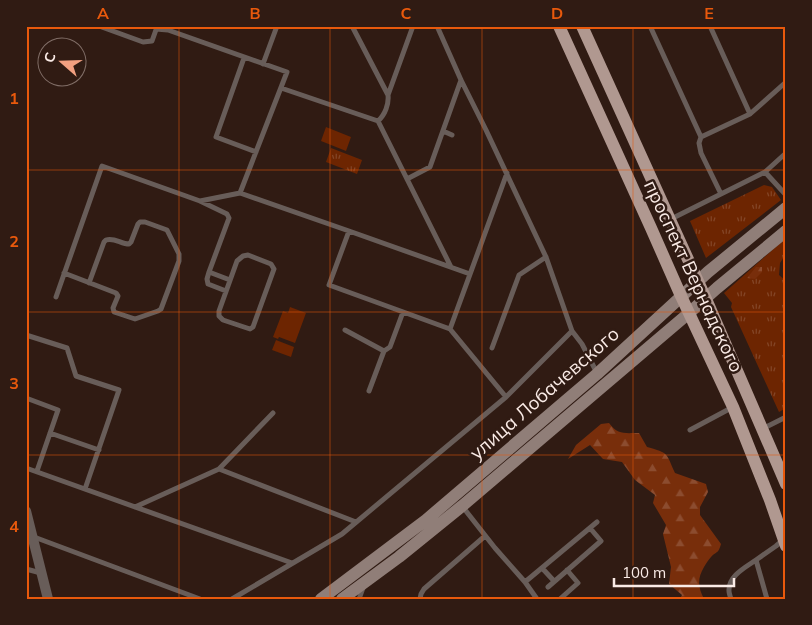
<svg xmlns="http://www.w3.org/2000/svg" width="812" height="625" font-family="Mulish,sans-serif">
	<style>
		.grass { fill: url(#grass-tufts) }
		.forest { fill: url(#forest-firs) }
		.garden { fill: #6d2501 }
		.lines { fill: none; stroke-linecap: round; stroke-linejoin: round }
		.lane { stroke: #685d59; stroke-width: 5 }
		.street { stroke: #685d59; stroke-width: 10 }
		.secondary { stroke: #907e78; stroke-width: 12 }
		.primary { stroke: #b09890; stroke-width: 12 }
		.grid { fill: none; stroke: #e8590c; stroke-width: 1; stroke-opacity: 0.55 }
		.labels { text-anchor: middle; stroke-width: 5; stroke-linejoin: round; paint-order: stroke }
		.street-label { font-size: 19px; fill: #faebe6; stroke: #301b13 }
		.neatline { fill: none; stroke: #e8590c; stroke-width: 2 }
		.grid-label { font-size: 16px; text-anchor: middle; font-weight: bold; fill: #e8590c }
	</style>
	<defs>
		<pattern id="grass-tufts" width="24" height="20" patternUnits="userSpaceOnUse" patternTransform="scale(1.25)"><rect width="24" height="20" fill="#6d2501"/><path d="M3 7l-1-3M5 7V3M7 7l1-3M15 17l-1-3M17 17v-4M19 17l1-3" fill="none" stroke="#834526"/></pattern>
		<pattern id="forest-firs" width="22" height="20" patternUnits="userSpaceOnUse" patternTransform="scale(1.25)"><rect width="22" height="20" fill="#782e0b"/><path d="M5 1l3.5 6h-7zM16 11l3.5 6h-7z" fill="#8c4c2f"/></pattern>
	</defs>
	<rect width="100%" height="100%" fill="#301b13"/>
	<!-- grass -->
	<path class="grass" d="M331 148 362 160 357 174 326 162Z
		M764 185 772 187 781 200 706 258 690 221Z
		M786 238V254L780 263 779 275 786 281V408L779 412 731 307 732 303 724 293Z"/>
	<!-- forest -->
	<path class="forest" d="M756 267H762V272L755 279 747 278Z
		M609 423C618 435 624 433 639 433L647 447C669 453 666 453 675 473L706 484 708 492 700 507V515L721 544C718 554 718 550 711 557 708 560 706 564 704 567 697 579 698 587 704 599H680L682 595 669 584 671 567 663 534 666 525 653 503 655 495 635 480 622 462 603 459 590 445 568 459 576 445 601 424Z"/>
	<!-- garden -->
	<path class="garden" d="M326 127 351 137 346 151 321 141Z
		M290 307 306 313 295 343 279 337 278 339 273 337 283 311 288 313Z
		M276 340 294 347 291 357 272 350Z"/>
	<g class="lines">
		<!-- lane -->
		<path class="lane" d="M99 26 143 42 152 41 157 27
			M352 26 388 95
			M437 26 461 80 486 130 546 257 572 331 582 344 597 373
			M650 26 701 137
			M710 26 750 114
			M786 26V27
			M156 29 168 30 287 72 240 193 349 231
			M244 58 216 137 256 152
			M263 64 277 26
			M281 88 378 121C385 115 389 104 388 95L413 26
			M378 121 451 267
			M443 131 452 135
			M765 172 786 153
			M407 179 430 167 461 80
			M721 194 701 153 699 143 701 137 750 114 786 82
			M200 201 240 193
			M671 219 765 172 786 195
			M248 255 271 264 274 269 253 327 250 329 223 320 219 316V311L237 261 243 256Z
			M209 272 207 279 208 284 226 291
			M64 273 116 293 118 296 113 308 114 312 135 319 158 311 161 309 179 261V254L167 230 145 222H140L138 224 131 242 129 244C121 244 114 237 106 240L104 242 89 283
			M470 274 349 231 329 285 450 329 506 397
			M56 297 102 166 200 201 227 214 229 218 209 272 230 280
			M450 329 507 173
			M345 330 384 351
			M26 335 67 348 76 376 119 390 85 489
			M492 348 519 275 546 257
			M369 391 384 351 390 347 403 312
			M26 398 58 410 37 471
			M762 429 786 417
			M690 430 733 407
			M50 433 99 450
			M26 468 292 563
			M219 469 356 522
			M462 506 495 548 525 582 537 599
			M135 507 219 469 273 413
			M34 537 200 599
			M542 568 554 581
			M26 569 41 573
			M525 582 597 522
			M548 587 601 541 590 528
			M232 599 342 534 506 397 572 331
			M359 599 363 588
			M420 599 421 594 424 589 485 536
			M560 599 578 583 567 570
			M731 599C730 596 729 593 729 591 728 576 746 567 756 560
			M767 599 756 560 776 546 783 540"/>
		<!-- street -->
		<path class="street" d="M26 511 48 599"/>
		<!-- secondary -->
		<path class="secondary" d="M321 599 426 520 597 374 708 272 786 208
			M342 599 399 557 462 506 689 313 717 288 786 231"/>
		<!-- primary -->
		<path class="primary" d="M559 26 651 228 681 296 733 407 770 500 786 546
			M582 26 706 299 786 484"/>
	</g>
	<!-- grid -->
	<path class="grid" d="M179 26V599M330 26V599M482 26V599M633 26V599M26 170H786M26 312H786M26 455H786"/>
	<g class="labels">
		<!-- street labels -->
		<g class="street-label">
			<text transform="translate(694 276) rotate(65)" y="7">проспект Вернадского</text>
			<text transform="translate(544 393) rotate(-41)" y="7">улица Лобачевского</text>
		</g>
	</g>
	<!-- border -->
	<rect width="812" height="625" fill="none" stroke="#301b13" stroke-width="55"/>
	<!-- north arrow -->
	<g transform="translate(62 62) rotate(290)"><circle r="24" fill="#301b13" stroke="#816e67"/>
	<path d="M0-4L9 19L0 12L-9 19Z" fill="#f2a081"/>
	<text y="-8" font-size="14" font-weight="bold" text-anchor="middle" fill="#faebe6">С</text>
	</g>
	<!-- scale -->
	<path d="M614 578v8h120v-8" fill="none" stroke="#faebe6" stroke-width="2.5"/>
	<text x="622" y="578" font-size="15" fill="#faebe6" stroke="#301b13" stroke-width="4" paint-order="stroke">100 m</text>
	<rect x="28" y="28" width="756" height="570" class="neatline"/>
	<g class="grid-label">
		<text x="103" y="19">A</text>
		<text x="255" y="19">B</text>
		<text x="406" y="19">C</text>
		<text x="557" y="19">D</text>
		<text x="709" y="19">E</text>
		<text x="14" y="104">1</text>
		<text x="14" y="247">2</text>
		<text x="14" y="389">3</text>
		<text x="14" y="532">4</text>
	</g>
</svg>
